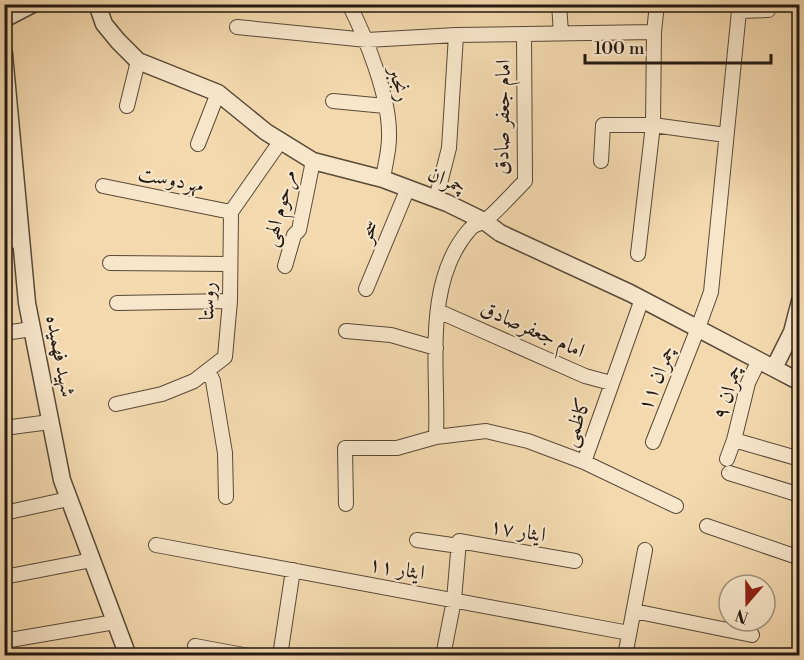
<svg xmlns="http://www.w3.org/2000/svg" width="804" height="660" font-family="'Libre Bodoni',Amiri,serif">
	<style>
		.lines { fill: none; stroke-linecap: round; stroke-linejoin: round }
		.minor-casing { stroke: #584938; stroke-width: 16 }
		.tertiary-casing { stroke: #584938; stroke-width: 19 }
		.minor { stroke: #f8e6cb; stroke-width: 14 }
		.tertiary { stroke: #f8e6cb; stroke-width: 16 }
		.labels { text-anchor: middle; stroke-width: 4.5; stroke-linejoin: round; paint-order: stroke }
		.street-label { font-size: 21px; fill: #241911; stroke: #f8e6cb }
	</style>
	<rect width="100%" height="100%" fill="#f4d9af"/>
	<filter id="stains"><feTurbulence type="fractalNoise" baseFrequency=".00333" numOctaves="4"/><feColorMatrix values="0 0 0 0 .2 0 0 0 0 .09 0 0 0 0 .02 0 0 0 .5 -.17"/></filter>
	<radialGradient id="worn" r=".72"><stop offset=".6" stop-color="#630" stop-opacity="0"/><stop offset="1" stop-color="#630" stop-opacity=".3"/></radialGradient>
	<g class="lines">
		<!-- minor casing -->
		<g class="minor-casing">
			<path id="minor" d="M349 4C366 38 389 95 389 133 390 148 385 164 383 179
				M559 4 561 33
				M657 4 654 32 653 125 726 135
				M237 27 367 40 456 35 654 32
				M333 101 385 106
				M127 106 138 61
				M198 144 218 93
				M601 161 603 125H653L638 254
				M103 186 231 212
				M436 199 449 148 456 35
				M4 242 22 239
				M110 263 230 264
				M285 266 294 235 299 230 313 161
				M366 289 408 188
				M642 299 584 462 676 506
				M117 303 230 301
				M438 311 585 376 611 383
				M346 331 391 335 436 348
				M4 333 32 329
				M759 360 748 383 734 440 800 459
				M208 370 213 381 225 453 226 497
				M116 404 162 394 194 381 225 357 230 301 231 212 280 142
				M4 428 50 422
				M436 437C439 370 422 283 470 229 474 224 481 224 486 220 500 208 512 194 525 181L524 34
				M653 442 698 328 711 292 739 11 768 10 769 4
				M727 459 734 440
				M729 473 800 495
				M346 504 345 448H397L436 437 486 431 528 441 584 462
				M4 513 68 499
				M707 526 800 558
				M417 540 459 546
				M156 545 629 633
				M4 577 92 560
				M634 611 752 635
				M4 641 115 622
				M195 646 249 656
				M280 656 293 570
				M443 656 454 600 459 541 575 561
				M625 656 645 550"/>
		</g>
		<!-- tertiary casing -->
		<g class="tertiary-casing">
			<path id="tertiary" d="M97 4 104 24 118 41 138 61 218 93 266 132 313 161 383 179 447 203 484 221 500 233 630 293 800 382
				M4 19 33 4
				M4 54 27 303 62 480 128 656
				M774 368 792 332 800 301"/>
		</g>
		<!-- minor -->
		<use href="#minor" class="minor"/>
		<!-- tertiary -->
		<use href="#tertiary" class="tertiary"/>
	</g>
	<g class="labels">
		<!-- street labels -->
		<g class="street-label">
			<text transform="translate(400 84) rotate(76)" y="7">رنجبر</text>
			<text transform="translate(502 117) rotate(-89)" y="7">امام جعفر صادق</text>
			<text transform="translate(171 179) rotate(11)" y="7">مهردوست</text>
			<text transform="translate(447 180) rotate(23)" y="7">چمران</text>
			<text transform="translate(279 208) rotate(-75)" y="7">مرحوم الهی</text>
			<text transform="translate(368 231) rotate(-67)" y="7">سحر</text>
			<text transform="translate(207 301) rotate(-87)" y="7">روستا</text>
			<text transform="translate(533 329) rotate(24)" y="7">امام جعفرصادق</text>
			<text transform="translate(61 356) rotate(79)" y="7">شهید فهمیده</text>
			<text transform="translate(656 378) rotate(-68)" y="7">چمران ۱۱</text>
			<text transform="translate(727 392) rotate(-73)" y="7">چمران ۹</text>
			<text transform="translate(576 422) rotate(-71)" y="7">کاظمی</text>
			<text transform="translate(518 530) rotate(10)" y="7">ایثار ۱۷</text>
			<text transform="translate(397 568) rotate(10)" y="7">ایثار ۱۱</text>
		</g>
	</g>
	<!-- margin -->
	<rect width="804" height="660" fill="none" stroke="#f4d9af" stroke-width="24"/>
	<rect x="6" y="6" width="792" height="648" fill="none" stroke="#241911" stroke-width="3"/>
	<rect x="12" y="12" width="780" height="636" fill="none" stroke="#241911" stroke-width="1.5"/>
	<!-- north arrow -->
	<g transform="translate(747 603) rotate(200)"><circle r="28" fill="#f8e6cb" stroke="#a39481" stroke-width="1.5"/>
	<path d="M0-4.5L10 22L0 15L-10 22Z" fill="#8f2418"/>
	<text y="-9" font-size="16" font-weight="bold" text-anchor="middle" fill="#241911">N</text>
	</g>
	<!-- scale -->
	<path d="M585 54v9h186v-9" fill="none" stroke="#241911" stroke-width="3"/>
	<text x="594" y="54" font-size="18" fill="#241911" stroke="#f8e6cb" stroke-width="4.5" paint-order="stroke">100 m</text>
	<rect width="100%" height="100%" filter="url(#stains)"/>
	<rect width="100%" height="100%" fill="url(#worn)"/>
</svg>
